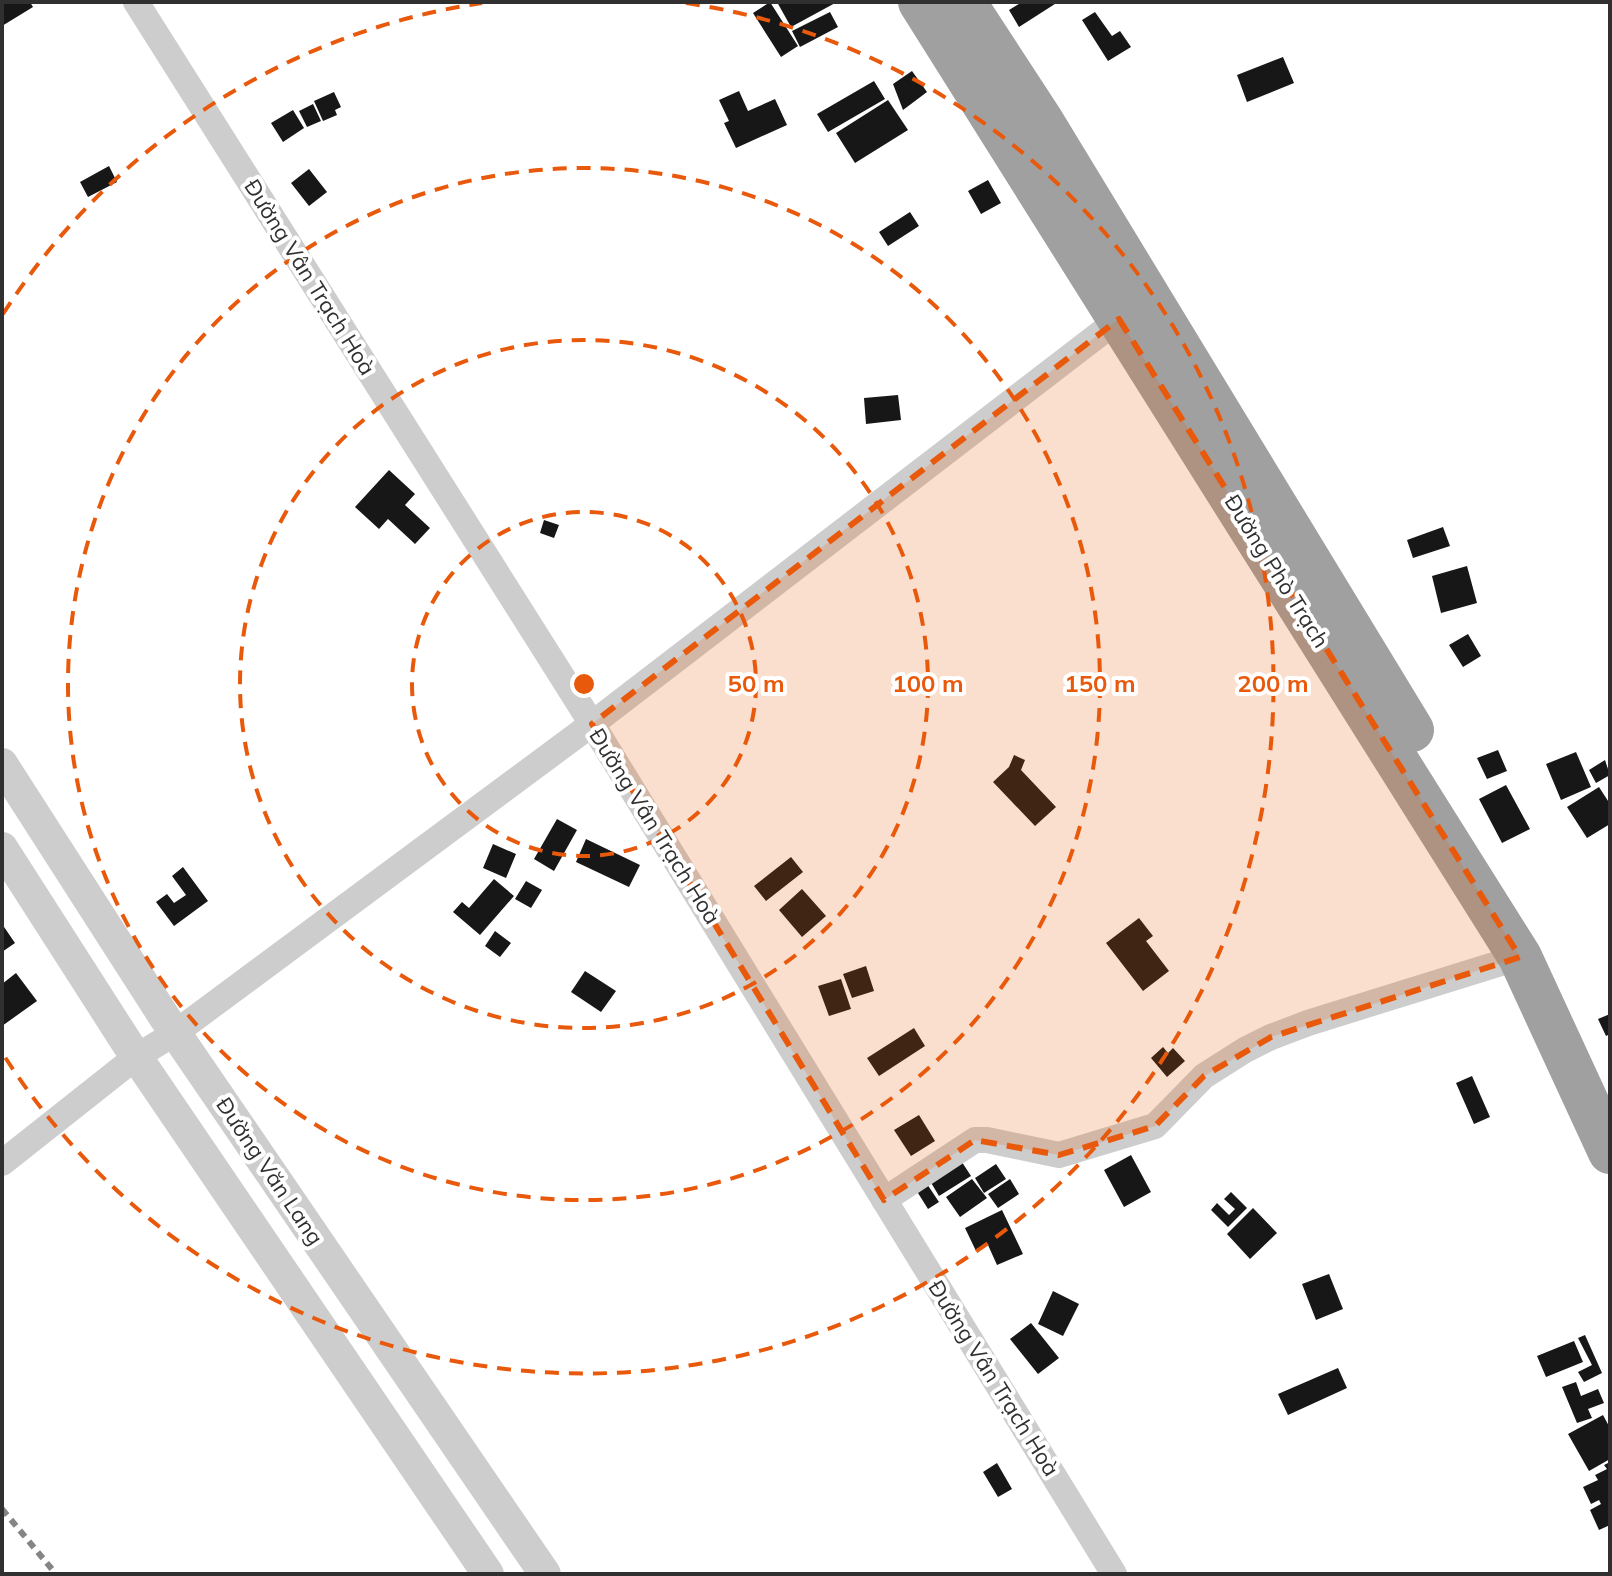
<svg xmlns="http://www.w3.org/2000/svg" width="1612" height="1576" font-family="Mulish,sans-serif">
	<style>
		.building { fill: #171717 }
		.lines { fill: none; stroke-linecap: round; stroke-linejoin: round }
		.minor { stroke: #cdcdcd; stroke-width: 26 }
		.tertiary { stroke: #cdcdcd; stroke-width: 32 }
		.trunk { stroke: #a0a0a0; stroke-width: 44 }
		.rail { stroke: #858585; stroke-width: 6; stroke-dasharray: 8 6; stroke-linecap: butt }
		.marked { fill: #e8590c; fill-opacity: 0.2; stroke: #e8590c; stroke-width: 6; stroke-dasharray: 16 10; stroke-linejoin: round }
		.ring { fill: none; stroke: #e8590c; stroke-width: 4; stroke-dasharray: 14 10 }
		.labels { text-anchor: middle; stroke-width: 8; stroke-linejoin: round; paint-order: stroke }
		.street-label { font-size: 22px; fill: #303030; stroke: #fff }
		.centre { fill: #e8590c; stroke: #fff; stroke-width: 4 }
		.ring-label { font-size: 24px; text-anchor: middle; font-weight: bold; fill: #e8590c; stroke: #fff; stroke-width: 8; stroke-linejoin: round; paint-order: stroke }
	</style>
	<rect width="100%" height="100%" fill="#fff"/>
	<!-- building -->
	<path class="building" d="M2 2H30L33 7 2 26Z
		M770 2 798 46 781 57 753 13Z
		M777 2H837L791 27Z
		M1022 2H1058L1019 27 1009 10Z
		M830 12 838 27 800 47 792 31Z
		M1095 12 1112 36 1120 31 1131 47 1108 61 1082 20Z
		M1283 57 1294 83 1247 102 1237 75Z
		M912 71 927 92 903 110 893 84Z
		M874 81 885 99 828 132 817 114Z
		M739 91 748 111 775 99 787 125 736 148 724 123 729 121 719 100Z
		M334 92 341 107 335 110 337 115 323 121 314 101Z
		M888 100 908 130 855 163 836 133Z
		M313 104 321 121 307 127 299 111Z
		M293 110 304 128 283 142 271 123Z
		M109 166 117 182 88 197 80 182Z
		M309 169 327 192 309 206 291 183Z
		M988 180 1001 203 981 214 968 191Z
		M910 212 919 226 888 246 879 232Z
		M898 395 901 420 866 424 864 398Z
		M389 470 415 494 405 505 430 528 415 544 388 519 379 529 355 507Z
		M544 520 559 525 554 538 540 533Z
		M1443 527 1450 546 1413 558 1407 540Z
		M1467 566 1477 603 1441 613 1432 576Z
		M1468 634 1481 656 1463 667 1449 645Z
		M1498 750 1507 771 1487 779 1477 758Z
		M1576 752 1591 787 1561 800 1546 764Z
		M1014 755 1025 760 1021 770 1056 807 1035 826 993 782 1009 767Z
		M1605 760 1610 775 1596 783 1589 770Z
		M1506 785 1530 829 1502 843 1479 799Z
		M1599 787 1610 804V824L1587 838 1567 807Z
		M557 819 577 830 554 871 534 859Z
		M586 839 640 865 629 887 576 862Z
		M493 844 516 854 506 878 483 868Z
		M791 857 803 872 766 901 754 886Z
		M183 867 208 901 174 926 156 902 167 894 174 903 186 895 172 876Z
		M494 879 514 896 480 935 453 912 462 902 469 908Z
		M526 881 542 890 531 908 515 899Z
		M802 889 826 916 802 937 779 910Z
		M1139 918 1153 936 1146 941 1169 971 1143 991 1106 943Z
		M2 924 15 943 2 952Z
		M495 931 511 943 500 957 485 946Z
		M866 966 874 991 852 998 843 974Z
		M585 971 616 991 601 1012 571 992Z
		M16 973 37 1001 2 1026V984Z
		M841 979 851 1009 829 1016 818 986Z
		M1610 1014V1034L1606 1036 1598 1019Z
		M914 1028 925 1046 879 1076 867 1058Z
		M1163 1047 1168 1053 1173 1048 1185 1061 1167 1077 1151 1058Z
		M1472 1076 1490 1117 1474 1124 1456 1083Z
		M919 1115 935 1141 911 1156 894 1130Z
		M1131 1155 1151 1192 1124 1207 1104 1170Z
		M958 1156 971 1176 939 1196 927 1176Z
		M996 1164 1006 1179 984 1193 975 1178Z
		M923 1178 939 1202 928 1209 913 1185Z
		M972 1179 987 1198 960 1217 946 1197Z
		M1010 1179 1019 1194 998 1208 988 1194Z
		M1231 1192 1247 1208 1228 1227 1211 1210 1217 1203 1229 1215 1235 1209 1224 1199Z
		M1253 1208 1277 1233 1250 1259 1227 1234Z
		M1002 1210 1023 1254 997 1265 988 1245 976 1251 965 1228Z
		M1329 1274 1343 1309 1316 1320 1302 1284Z
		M1053 1291 1079 1304 1063 1336 1038 1324Z
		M1031 1323 1059 1358 1038 1374 1010 1339Z
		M1585 1335 1602 1373 1584 1382 1578 1372 1592 1365 1578 1338Z
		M1574 1341 1583 1362 1546 1377 1537 1356Z
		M1338 1368 1347 1388 1288 1415 1278 1394Z
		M1576 1382 1581 1396 1598 1389 1604 1403 1588 1409 1592 1418 1577 1423 1562 1387Z
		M1603 1415 1610 1428V1459L1589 1471 1568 1434Z
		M1610 1462V1525L1599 1530 1590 1510 1601 1504 1599 1500 1591 1504 1583 1487 1598 1480 1595 1475 1607 1469 1604 1465Z
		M997 1463 1012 1489 998 1497 983 1472Z"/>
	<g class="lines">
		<!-- minor -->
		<path class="minor" d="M136 2 592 724 1114 1574
			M2 1163 136 1057 175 1033 592 724 1119 319
			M884 1200 975 1140H987L1059 1155 1155 1126 1204 1076 1245 1050 1271 1037 1308 1023 1520 957"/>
		<!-- tertiary -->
		<path class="tertiary" d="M2 764 165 1018 545 1574
			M2 848 127 1043 488 1574"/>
		<!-- trunk -->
		<path class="trunk" d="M920 2 1520 957 1610 1152
			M964 2 1041 120 1412 730"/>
		<!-- rail -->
		<path class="rail" d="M2 1509 56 1574"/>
	</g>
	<!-- marked area -->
	<path class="marked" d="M1119 319 1520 957 1271 1037 1204 1076 1155 1126 1059 1155 975 1140 884 1200 592 724Z"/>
	<!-- distance rings -->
	<g class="ring">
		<circle cx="584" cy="684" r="172"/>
		<circle cx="584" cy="684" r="344"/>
		<circle cx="584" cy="684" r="516"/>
		<path d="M3 314A689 689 0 0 1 482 3M686 3A689 689 0 1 1 3 1054"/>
	</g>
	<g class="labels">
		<!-- street labels -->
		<g class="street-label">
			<text transform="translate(310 277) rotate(58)" y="8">Đường Vân Trạch Hoà</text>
			<text transform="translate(1277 571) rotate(58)" y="8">Đường Phò Trạch</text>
			<text transform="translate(655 826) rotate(58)" y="8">Đường Vân Trạch Hoà</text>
			<text transform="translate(270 1171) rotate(56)" y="8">Đường Văn Lang</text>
			<text transform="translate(994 1378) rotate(58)" y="8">Đường Vân Trạch Hoà</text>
		</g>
	</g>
	<circle cx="584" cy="684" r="12" class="centre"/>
	<g class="ring-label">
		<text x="756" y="692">50 m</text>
		<text x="928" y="692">100 m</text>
		<text x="1100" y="692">150 m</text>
		<text x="1273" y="692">200 m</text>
	</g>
	<!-- border -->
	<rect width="1612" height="1576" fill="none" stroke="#303030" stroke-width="8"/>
</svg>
